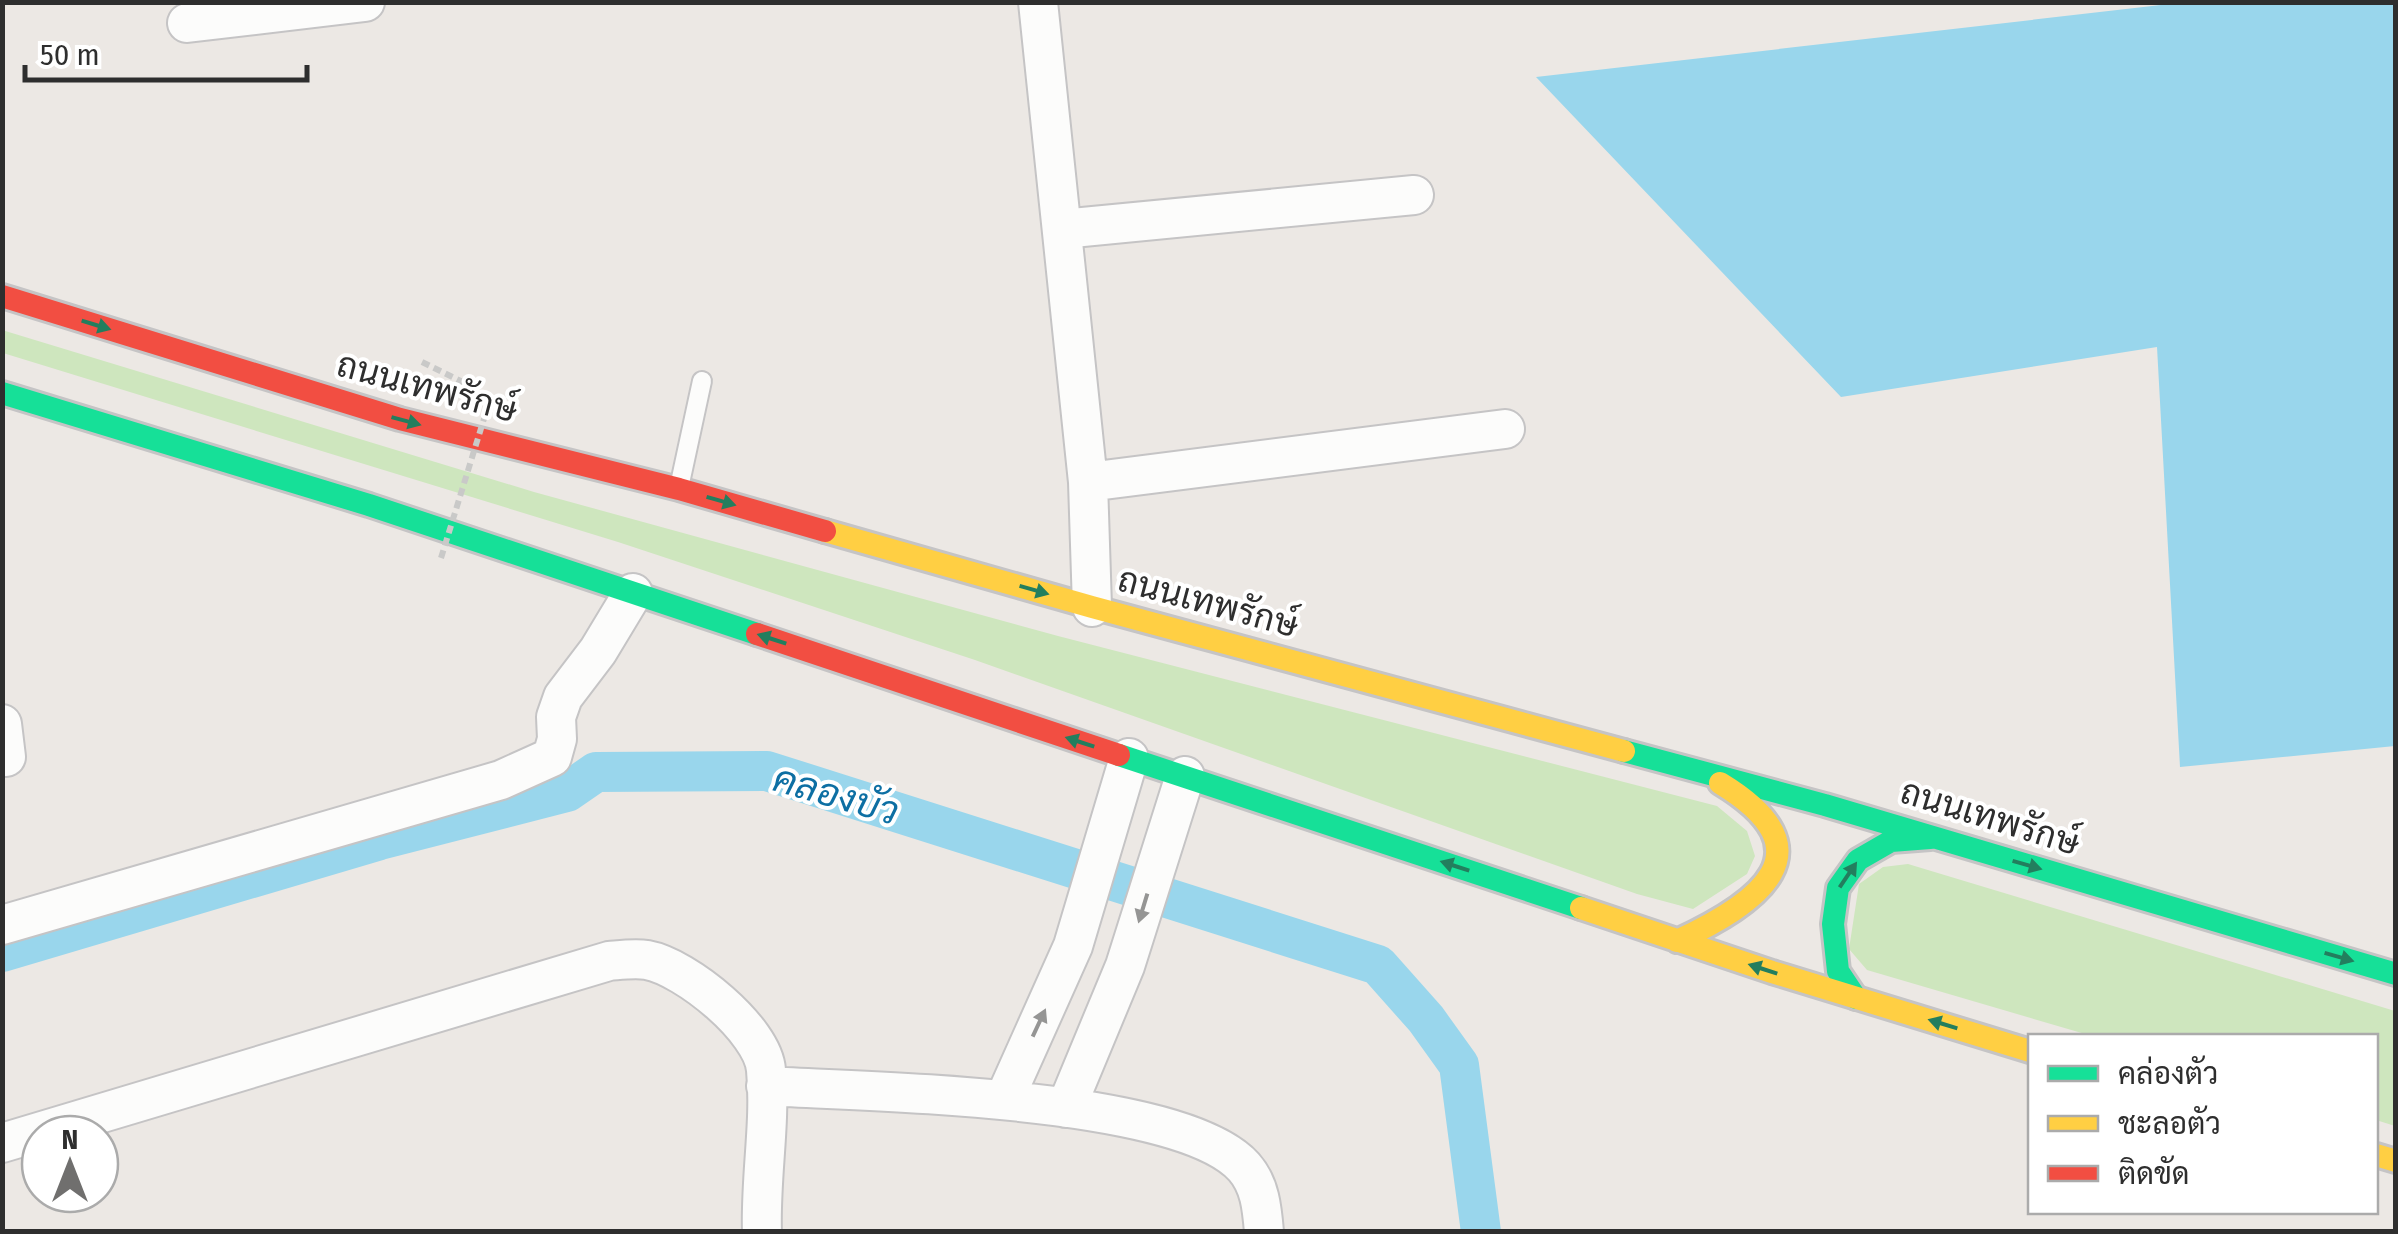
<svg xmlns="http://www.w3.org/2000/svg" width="2398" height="1234" font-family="'Fira Sans Condensed',Sarabun,sans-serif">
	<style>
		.green { fill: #cee6be }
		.water { fill: #99d6ec }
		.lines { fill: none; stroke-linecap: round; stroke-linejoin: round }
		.canal { stroke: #99d6ec; stroke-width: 40 }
		.lane-casing { stroke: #c5c4c5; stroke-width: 22 }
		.street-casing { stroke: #c5c4c5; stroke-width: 42 }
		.fast-casing { stroke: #c5c4c5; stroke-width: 28 }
		.slow-casing { stroke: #c5c4c5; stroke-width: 28 }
		.jam-casing { stroke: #c5c4c5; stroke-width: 28 }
		.path { stroke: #c9c9c8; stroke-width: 6; stroke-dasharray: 8 5; stroke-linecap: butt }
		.lane { stroke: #fcfcfb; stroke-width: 18 }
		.street { stroke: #fcfcfb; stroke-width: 38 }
		.fast { stroke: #16e098; stroke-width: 22 }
		.slow { stroke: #ffcf43; stroke-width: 22 }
		.jam { stroke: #f24e42; stroke-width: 22 }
		.path-bridge { stroke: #c9c9c8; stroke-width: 6; stroke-dasharray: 8 5; stroke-linecap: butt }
		.oneway { fill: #237e5e }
		.oneway2 { fill: #959594 }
		.labels { text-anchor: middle; stroke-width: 8; stroke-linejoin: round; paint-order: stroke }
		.street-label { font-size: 35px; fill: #2e2e2e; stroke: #fff }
		.water-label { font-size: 38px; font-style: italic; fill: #0d6fa3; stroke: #fff }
	</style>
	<rect width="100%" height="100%" fill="#ece8e4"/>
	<!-- green -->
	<path class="green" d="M2 330 534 492 1058 636 1717 806 1747 831 1755 856 1747 874 1693 909 1637 894 975 660 618 542 3 353Z
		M1908 864 2395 1011V1126L2376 1120V1036H2092L1867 970 1849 949 1859 884 1883 867Z"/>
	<!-- water -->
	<path class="water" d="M2187 2 2395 3V746L2180 767 2157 347 1841 397 1536 77Z"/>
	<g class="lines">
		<!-- canal -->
		<path class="canal" d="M2 952 380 840 567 792 596 772 767 771 1378 965 1426 1019 1459 1065 1481 1232"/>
		<!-- lane casing -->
		<g class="lane-casing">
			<path id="lane" d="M680 483 702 381"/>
		</g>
		<!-- street casing -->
		<g class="street-casing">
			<path id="street" d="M1038 2 1088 482 1505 429
				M187 23 365 2
				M1062 229 1414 195
				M1088 482 1092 607
				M2 724 6 757
				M2 925 501 780 552 757 557 739 556 717 563 697 598 651 633 593
				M766 1086C866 1092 1179 1095 1244 1167 1260 1185 1262 1208 1264 1232
				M1004 1100 1073 946 1129 758
				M1066 1108 1125 966 1185 776
				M2 1143 609 961C621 960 635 958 647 960 686 967 763 1030 766 1070 771 1123 760 1178 762 1232"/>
		</g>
		<!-- fast casing -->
		<g class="fast-casing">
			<path id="fast" d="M2 393 369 505 757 634
				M1624 751 1825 805 2396 974
				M1119 755 1581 908
				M1856 998 1838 971 1833 924 1838 888 1858 860 1891 841 1930 838"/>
		</g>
		<!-- slow casing -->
		<g class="slow-casing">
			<path id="slow" d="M825 531 1092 607 1624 751
				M1581 908 1772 972 2030 1051
				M1677 941C1759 903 1832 851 1720 783
				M2376 1155 2396 1161"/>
		</g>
		<!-- jam casing -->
		<g class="jam-casing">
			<path id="jam" d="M2 296 400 419 679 489 825 531
				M757 634 1119 755"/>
		</g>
		<!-- path -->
		<path class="path" d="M422 362 477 389"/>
		<!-- lane -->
		<use href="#lane" class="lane"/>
		<!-- street -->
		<use href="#street" class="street"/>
		<!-- fast -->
		<use href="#fast" class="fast"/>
		<!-- slow -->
		<use href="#slow" class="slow"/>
		<!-- jam -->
		<use href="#jam" class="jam"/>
		<!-- path-bridge -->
		<path class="path-bridge" d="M441 558 491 396"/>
	</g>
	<!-- one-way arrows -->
	<defs><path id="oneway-solid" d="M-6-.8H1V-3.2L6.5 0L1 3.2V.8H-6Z" transform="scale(2.5)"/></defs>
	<g class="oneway">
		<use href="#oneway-solid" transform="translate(96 325) rotate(17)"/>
		<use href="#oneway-solid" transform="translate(406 421) rotate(15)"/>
		<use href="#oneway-solid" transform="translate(721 501) rotate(16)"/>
		<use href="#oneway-solid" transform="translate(1034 590) rotate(16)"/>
		<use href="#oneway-solid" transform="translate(772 639) rotate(-162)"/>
		<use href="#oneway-solid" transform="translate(1080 742) rotate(-162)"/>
		<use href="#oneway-solid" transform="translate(2027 865) rotate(16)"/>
		<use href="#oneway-solid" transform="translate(1455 866) rotate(-162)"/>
		<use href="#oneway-solid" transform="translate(1848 875) rotate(-56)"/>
		<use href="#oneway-solid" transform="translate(2339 957) rotate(16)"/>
		<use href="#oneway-solid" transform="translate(1763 969) rotate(-162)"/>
		<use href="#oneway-solid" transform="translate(1943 1024) rotate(-163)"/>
	</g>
	<g class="oneway2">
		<use href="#oneway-solid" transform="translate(1143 908) rotate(107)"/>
		<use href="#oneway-solid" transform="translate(1039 1023) rotate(-65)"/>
	</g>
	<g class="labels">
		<!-- street labels -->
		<g class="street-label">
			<text transform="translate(427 387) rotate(15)" y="12">ถนนเทพรักษ์</text>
			<text transform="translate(1208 602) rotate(15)" y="12">ถนนเทพรักษ์</text>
			<text transform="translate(1990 817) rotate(17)" y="12">ถนนเทพรักษ์</text>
		</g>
		<!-- water labels -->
		<g class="water-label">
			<text transform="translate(836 795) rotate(16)" y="13">คลองบัว</text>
		</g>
	</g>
	<!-- border -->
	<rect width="2398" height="1234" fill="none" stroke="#2e2e2e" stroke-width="10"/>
	<!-- legend -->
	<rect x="2028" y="1034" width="350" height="180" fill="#ffffff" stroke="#ababab" stroke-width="2.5"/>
	<rect x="2048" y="1066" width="50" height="15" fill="#16e098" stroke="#ababab" stroke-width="2.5"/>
	<text x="2118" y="1084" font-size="30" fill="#2e2e2e">คล่องตัว</text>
	<rect x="2048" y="1116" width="50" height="15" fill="#ffcf43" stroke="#ababab" stroke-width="2.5"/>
	<text x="2118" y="1134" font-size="30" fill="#2e2e2e">ชะลอตัว</text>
	<rect x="2048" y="1166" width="50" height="15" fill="#f24e42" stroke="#ababab" stroke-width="2.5"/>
	<text x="2118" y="1184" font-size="30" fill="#2e2e2e">ติดขัด</text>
	<!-- north arrow -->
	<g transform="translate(70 1164)"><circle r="48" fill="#ffffff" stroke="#ababab" stroke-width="2.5"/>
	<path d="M0-8L18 38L0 25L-18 38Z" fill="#706f6e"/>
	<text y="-15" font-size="28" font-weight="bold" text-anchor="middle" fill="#2e2e2e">N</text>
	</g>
	<!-- scale -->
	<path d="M25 65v15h282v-15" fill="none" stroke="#2e2e2e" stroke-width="5"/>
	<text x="40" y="65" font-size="30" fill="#2e2e2e" stroke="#ffffff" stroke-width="8" paint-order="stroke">50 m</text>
</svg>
